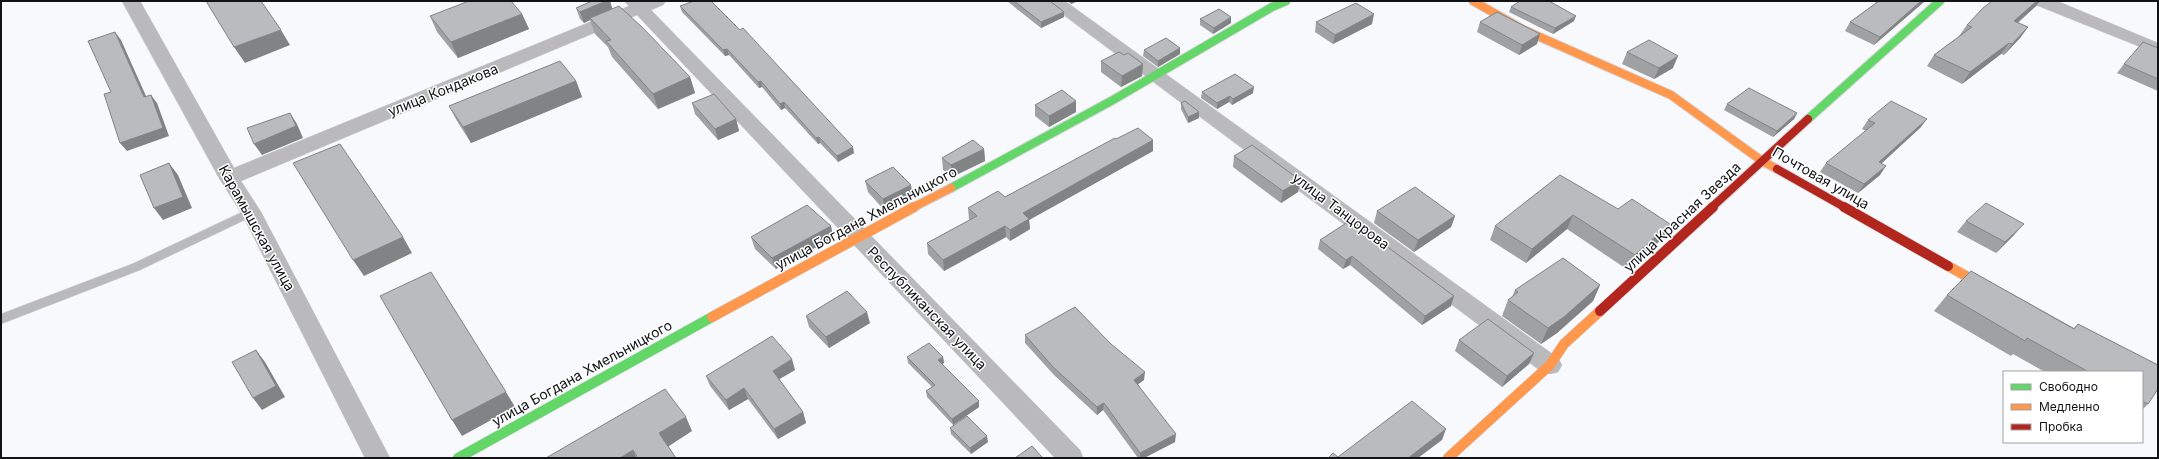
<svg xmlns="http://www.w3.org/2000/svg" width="2159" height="459" font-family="Inter,sans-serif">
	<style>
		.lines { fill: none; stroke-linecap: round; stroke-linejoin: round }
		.lane-casing { stroke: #d3d4d7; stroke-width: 1 }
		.street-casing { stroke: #d3d4d7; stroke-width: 1 }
		.fast-far1-casing { stroke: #d3d4d7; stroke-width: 10 }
		.fast-casing { stroke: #d3d4d7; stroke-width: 11 }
		.slow-far1-casing { stroke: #d3d4d7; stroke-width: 10 }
		.slow-casing { stroke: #d3d4d7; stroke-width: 11 }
		.jam-far1-casing { stroke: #d3d4d7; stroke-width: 10 }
		.jam-casing { stroke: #d3d4d7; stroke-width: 11 }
		.lane { fill: #bab9bc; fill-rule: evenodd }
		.street { fill: #bab9bc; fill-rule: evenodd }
		.fast-far1 { stroke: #63d668; stroke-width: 8 }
		.fast { stroke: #63d668; stroke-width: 10 }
		.slow-far1 { stroke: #ff974d; stroke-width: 8 }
		.slow { stroke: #ff974d; stroke-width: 10 }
		.jam-far1 { stroke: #b3261e; stroke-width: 8 }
		.jam { stroke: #b3261e; stroke-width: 10 }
		.wall { fill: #9fa1a3 }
		.shaded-wall { fill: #828385 }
		.building { fill: #b9bbbe; stroke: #828385 }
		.labels { text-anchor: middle; stroke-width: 3; stroke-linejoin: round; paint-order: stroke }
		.street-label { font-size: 14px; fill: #121316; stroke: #fff }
	</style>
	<rect width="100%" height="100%" fill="#f7f9fd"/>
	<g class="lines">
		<!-- lane casing -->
		<g class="lane-casing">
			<path id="lane" d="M251 208 256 212 255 215 140 270 1 324V314L132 264Z"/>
		</g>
		<!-- street casing -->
		<g class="street-casing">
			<path id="street" d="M122 1H140L234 168 629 6 624 1H666L663 5 651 10 1080 450 1083 458H1055L637 15 241 181 261 212 390 458H365L242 214 219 178Z
				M1045 1H1065L1558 358 1562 365 1558 372 1550 374 1542 372Z
				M2033 1H2057L2158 43V54L2036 5Z"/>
		</g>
		<!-- fast-far1 casing -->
		<g class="fast-far1-casing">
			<path id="fast-far1" d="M1808 119 1940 1
				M951 188 1113 100 1272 7 1286 1"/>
		</g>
		<!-- fast casing -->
		<g class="fast-casing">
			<path id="fast" d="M458 458 712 317"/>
		</g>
		<!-- slow-far1 casing -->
		<g class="slow-far1-casing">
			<path id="slow-far1" d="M1473 1 1524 30 1671 95 1762 161 1777 169
				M912 208 951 188"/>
		</g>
		<!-- slow casing -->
		<g class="slow-casing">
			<path id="slow" d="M1948 266 1993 291
				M712 317 914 207
				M1448 458 1550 365 1564 344 1600 311"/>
		</g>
		<!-- jam-far1 casing -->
		<g class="jam-far1-casing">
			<path id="jam-far1" d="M1777 169 1846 208
				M1711 208 1808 119"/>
		</g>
		<!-- jam casing -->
		<g class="jam-casing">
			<path id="jam" d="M1844 207 1948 266
				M1600 311 1713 207"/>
		</g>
		<!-- lane -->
		<use href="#lane" class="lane"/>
		<!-- street -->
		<use href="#street" class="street"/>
		<!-- fast-far1 -->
		<use href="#fast-far1" class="fast-far1"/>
		<!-- fast -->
		<use href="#fast" class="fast"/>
		<!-- slow-far1 -->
		<use href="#slow-far1" class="slow-far1"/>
		<!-- slow -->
		<use href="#slow" class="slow"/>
		<!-- jam-far1 -->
		<use href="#jam-far1" class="jam-far1"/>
		<!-- jam -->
		<use href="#jam" class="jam"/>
	</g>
	<!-- wall -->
	<path class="wall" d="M610 1 612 9 690 77 695 93 658 109 612 57 608 47 595 34 590 20 584 23 580 19 576 8Z
		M1007 1H1050L1064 17 1041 28Z
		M1067 1H1078L1071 4Z
		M1876 1H1925L1874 45 1845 31 1850 22 1876 3 1875 2Z
		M1992 1H2040L2036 6 2018 23 2028 27 2020 38 2004 55 2001 54 1962 84 1927 66 1934 55 1960 36H1959L1967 25Z
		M680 6 854 153 838 162 820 143 818 144 785 108 781 110 762 87 759 88 729 55 725 56 682 12Z
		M1511 7 1574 21 1553 34 1509 12Z
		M522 14 529 29 458 58 437 32 430 16Z
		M1200 19 1231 23 1213 34 1200 25Z
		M1316 22 1372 24 1333 44 1315 32Z
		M1480 22 1537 44 1519 55 1477 32Z
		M1180 48V54L1158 67 1143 56 1144 50Z
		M2158 48V91L2117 73 2124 64Z
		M1627 52 1673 68 1654 79 1622 64Z
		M1101 61 1143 64 1142 76 1121 87 1101 72Z
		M576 81 582 97 471 143 457 121 449 106Z
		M1202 92 1253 93 1232 105 1229 102 1217 109 1201 98Z
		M1076 101V112L1049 127 1035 116V105Z
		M692 103 736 119 739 131 718 140 695 114Z
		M1181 103 1199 112V118L1188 123 1181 109Z
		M1727 104 1797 113 1794 119 1773 137 1724 110Z
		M1868 120 1921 127 1881 164 1880 175 1858 193 1820 172 1826 163 1866 131 1862 129Z
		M1116 139 1153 151 1029 220 1030 229 1010 241 1006 237 944 271 928 254 927 243 970 220 969 219 968 208 1005 197Z
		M984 149 985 161 952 177 943 170 942 158Z
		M1234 156 1300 180 1298 192 1281 203 1233 167Z
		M865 181 913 197 885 211 868 192Z
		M1618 209 1670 224 1663 238 1628 270 1567 229 1526 263 1490 240 1495 226Z
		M1377 211 1455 216 1451 227 1414 252 1374 223Z
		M1966 221 2014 235 1996 253 1957 232Z
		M831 226 833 238 776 269 755 249 751 237Z
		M1320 240 1451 306 1422 325 1350 265 1343 269 1318 249Z
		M1971 271 2074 328 2078 324 2158 365V389L2148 404 2142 410V372H2045L2013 354 2011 356 1934 311 1947 295Z
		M1600 285 1593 301 1557 333 1541 344 1502 316 1508 300 1512 297 1515 290Z
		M806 316 870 323 829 348 809 327Z
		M1025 335 1144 380 1138 384 1175 442 1144 458H1138L1103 410 1097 415 1054 375 1025 343Z
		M1459 340 1534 353 1529 364 1502 387 1455 351Z
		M907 357H943L944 363 942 364 979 407 953 425 927 397 926 391 932 387 908 363Z
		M795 370 779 379 803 412 806 423 778 439 748 399 729 410 710 386 706 376Z
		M950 428 988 442 971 454 951 434Z"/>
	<!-- shaded-wall -->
	<path class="shaded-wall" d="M606 1H610L613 11 590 18V20L584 23 580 12Z
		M1071 1H1078L1071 4Z
		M1921 1H1925L1874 45 1880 37Z
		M2037 1H2040L2036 6 2006 32 2014 21Z
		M1064 12V17L1041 28V22Z
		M522 14 529 29 458 58 451 42Z
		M1374 14 1372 24 1333 44 1335 35Z
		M1576 16 1574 21 1553 34 1555 28Z
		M1231 17V23L1213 34 1214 28Z
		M2028 27 2020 38 2004 55 2012 44Z
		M281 30 290 45 245 63 234 47Z
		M115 32 121 40 150 105 144 97Z
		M1540 34 1537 44 1519 55 1522 45Z
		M2009 43 2001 54 1962 84 1970 72Z
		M1180 48V54L1158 67V61Z
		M727 49 729 55 725 56 723 50Z
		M1678 56 1673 68 1654 79 1659 68Z
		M1143 64 1142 76 1121 87 1122 76Z
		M690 77 695 93 658 109 653 94Z
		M576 81 582 97 471 143 463 127Z
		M761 81 762 87 759 88 758 82Z
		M1254 87 1253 93 1232 105 1233 99Z
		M151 95 157 103 169 136 127 151 120 143Z
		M1230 96 1229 102 1217 109V103Z
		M1076 101V112L1049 127V116Z
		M784 102 785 108 781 110 780 104Z
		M1199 112V118L1188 123V117Z
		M290 113 297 124 303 138 262 155 254 144Z
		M1797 113 1794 119 1773 137 1777 131Z
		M736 119 739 131 718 140 715 129Z
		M1927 119 1921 127 1873 171 1879 162Z
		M819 137 820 143 818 144 816 138Z
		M1153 140V151L1029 220 1030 229 1010 241V230L1023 213Z
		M853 147 854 153 838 162 837 156Z
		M984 149 985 161 952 177 951 165Z
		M169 163 178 175 192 208 163 220 154 208Z
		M1886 166 1880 175 1858 193 1864 184Z
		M1300 180 1298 192 1281 203 1283 191Z
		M911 185 913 197 885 211 883 199Z
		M1573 215 1567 229 1526 263 1532 249Z
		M1455 216 1451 227 1414 252 1418 240Z
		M1670 224 1663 238 1628 270 1635 255Z
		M2024 224 2014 235 1996 253 2005 242Z
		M831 226 833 238 776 269 772 258Z
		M1005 226 1006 237 944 271 943 260Z
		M403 237 412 253 364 276 353 260Z
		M1352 256 1350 265 1343 269 1346 260Z
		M1600 285 1593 301 1557 333 1541 344 1548 328Z
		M1454 296 1451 306 1422 325 1425 316Z
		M867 312 870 323 829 348 826 337Z
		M256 350 265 362 285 397 262 410 253 398Z
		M1534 353 1529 364 1502 387 1507 376Z
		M943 357 944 363 939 366 938 360Z
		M792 359 795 370 776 381 773 371Z
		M1145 372 1144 380 1134 387V380Z
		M744 388 748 399 729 410 726 400Z
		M506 392 515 407 462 436 452 420Z
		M979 401V407L953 425 952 419Z
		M1104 403 1103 410 1097 415V407Z
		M803 412 806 423 778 439 774 429Z
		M686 417 692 431 666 448 659 433Z
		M1446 429 1442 440 1418 458H1408Z
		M1176 434 1175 442 1144 458H1140V453Z
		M987 436 988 442 971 454 970 448Z
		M633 450 637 458H620Z"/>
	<!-- building -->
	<path class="building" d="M206 1H261L281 30 234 47Z
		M469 1H511L522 14 451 42 430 16Z
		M592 1H606L580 12 576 8Z
		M694 1H711L740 30 743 28 853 147 837 156 819 137 816 138 784 102 780 104 761 81 758 82 727 49 723 50 680 6Z
		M1014 1H1050L1064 12 1041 22Z
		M1520 1H1549L1576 16 1555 28 1511 7Z
		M1879 1H1921L1880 37 1850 22Z
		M1992 1H2037L2014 21 2028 27 2012 44 2009 43 1970 72 1934 55 1972 27 1967 25 1983 8Z
		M1356 3 1374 14 1335 35 1316 22Z
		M619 6 642 27 690 77 653 94 606 41 611 40 590 18Z
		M1219 9 1231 17 1214 28 1200 19Z
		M1497 12 1540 34 1522 45 1480 22Z
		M115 32 144 97 151 95 163 128 120 143 104 94 111 92 88 41Z
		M1166 38 1180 48 1158 61 1144 50Z
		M1649 40 1678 56 1659 68 1627 52Z
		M2143 42 2158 48V79L2124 64Z
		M1119 52 1124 55 1128 53 1143 64 1122 76 1101 61Z
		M560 61 576 81 463 127 449 106Z
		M1235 74 1254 87 1233 99 1230 96 1217 103 1202 92Z
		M1749 88 1797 113 1777 131 1727 104Z
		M1062 90 1076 101 1049 116 1035 105Z
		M714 94 736 119 715 129 692 103Z
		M1185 101 1199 112 1188 117 1181 103Z
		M1891 101 1927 119 1879 162 1886 166 1864 184 1826 163 1875 123 1868 120Z
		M290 113 296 126 254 144 247 128Z
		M1138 128 1153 140 1023 213 1029 219 1010 230 1005 226 943 260 927 243 977 216 968 208 998 191 1005 197 1115 138 1116 139Z
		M973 140 984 149 951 165 942 158Z
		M340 144 403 237 353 260 293 163Z
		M1252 145 1300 180 1283 191 1234 156Z
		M169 163 183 197 154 208 140 175Z
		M893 167 911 185 883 199 865 181Z
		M1560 175 1618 209 1632 199 1670 224 1635 255 1573 215 1532 249 1495 226Z
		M1415 187 1455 216 1418 240 1377 211Z
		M1986 203 2024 224 2005 242 1966 221Z
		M807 205 831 226 772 258 751 237Z
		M1351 220 1454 296 1425 316 1352 256 1346 260 1320 240Z
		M1563 258 1600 285 1564 317 1548 328 1508 300 1518 292 1515 290Z
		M1971 271 2074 329 2078 324 2158 365V389L2148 404 2142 401V372H2089L2027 338 2025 341 1947 295Z
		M431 272 506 392 452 420 380 296Z
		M847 291 867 312 826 337 806 316Z
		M1075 307 1111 344 1145 372 1134 380 1176 434 1140 453 1104 403 1097 407 1053 367 1025 335Z
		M1488 319 1534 353 1507 376 1459 340Z
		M772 336 792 359 773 371 803 412 774 429 744 388 726 400 706 376Z
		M929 343 943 357 938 360 979 401 952 419 926 391 935 385 907 357Z
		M256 350 276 386 253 398 232 362Z
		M665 389 686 417 659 433 676 458H638L633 450 620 458H546Z
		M1412 401 1446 429 1408 458H1328L1333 453 1338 457Z
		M967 416 987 436 970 448 950 428Z
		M1032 446 1043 458H1015Z"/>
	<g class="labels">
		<!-- street labels -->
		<g class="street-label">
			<text transform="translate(443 90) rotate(-22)" y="5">улица Кондакова</text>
			<text transform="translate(1821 178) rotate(30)" y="5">Почтовая улица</text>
			<text transform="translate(1341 211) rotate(37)" y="5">улица Танцорова</text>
			<text transform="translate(1682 217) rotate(-43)" y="5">улица Красная Звезда</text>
			<text transform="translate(866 218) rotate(-28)" y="5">улица Богдана Хмельницкого</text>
			<text transform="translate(257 228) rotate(61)" y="5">Карамышская улица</text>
			<text transform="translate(927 308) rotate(46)" y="5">Республиканская улица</text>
			<text transform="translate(582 373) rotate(-29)" y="5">улица Богдана Хмельницкого</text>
		</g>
	</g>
	<!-- border -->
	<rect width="2159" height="459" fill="none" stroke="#121316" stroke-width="4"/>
	<!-- legend -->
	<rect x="2003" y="371" width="140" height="72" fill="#ffffff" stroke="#a0a1a2"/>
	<rect x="2011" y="384" width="20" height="6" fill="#63d668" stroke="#a0a1a2"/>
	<text x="2039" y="391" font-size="12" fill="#121316">Свободно</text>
	<rect x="2011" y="404" width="20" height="6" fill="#ff974d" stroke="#a0a1a2"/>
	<text x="2039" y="411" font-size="12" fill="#121316">Медленно</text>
	<rect x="2011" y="424" width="20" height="6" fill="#b3261e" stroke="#a0a1a2"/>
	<text x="2039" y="431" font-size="12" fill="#121316">Пробка</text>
</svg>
